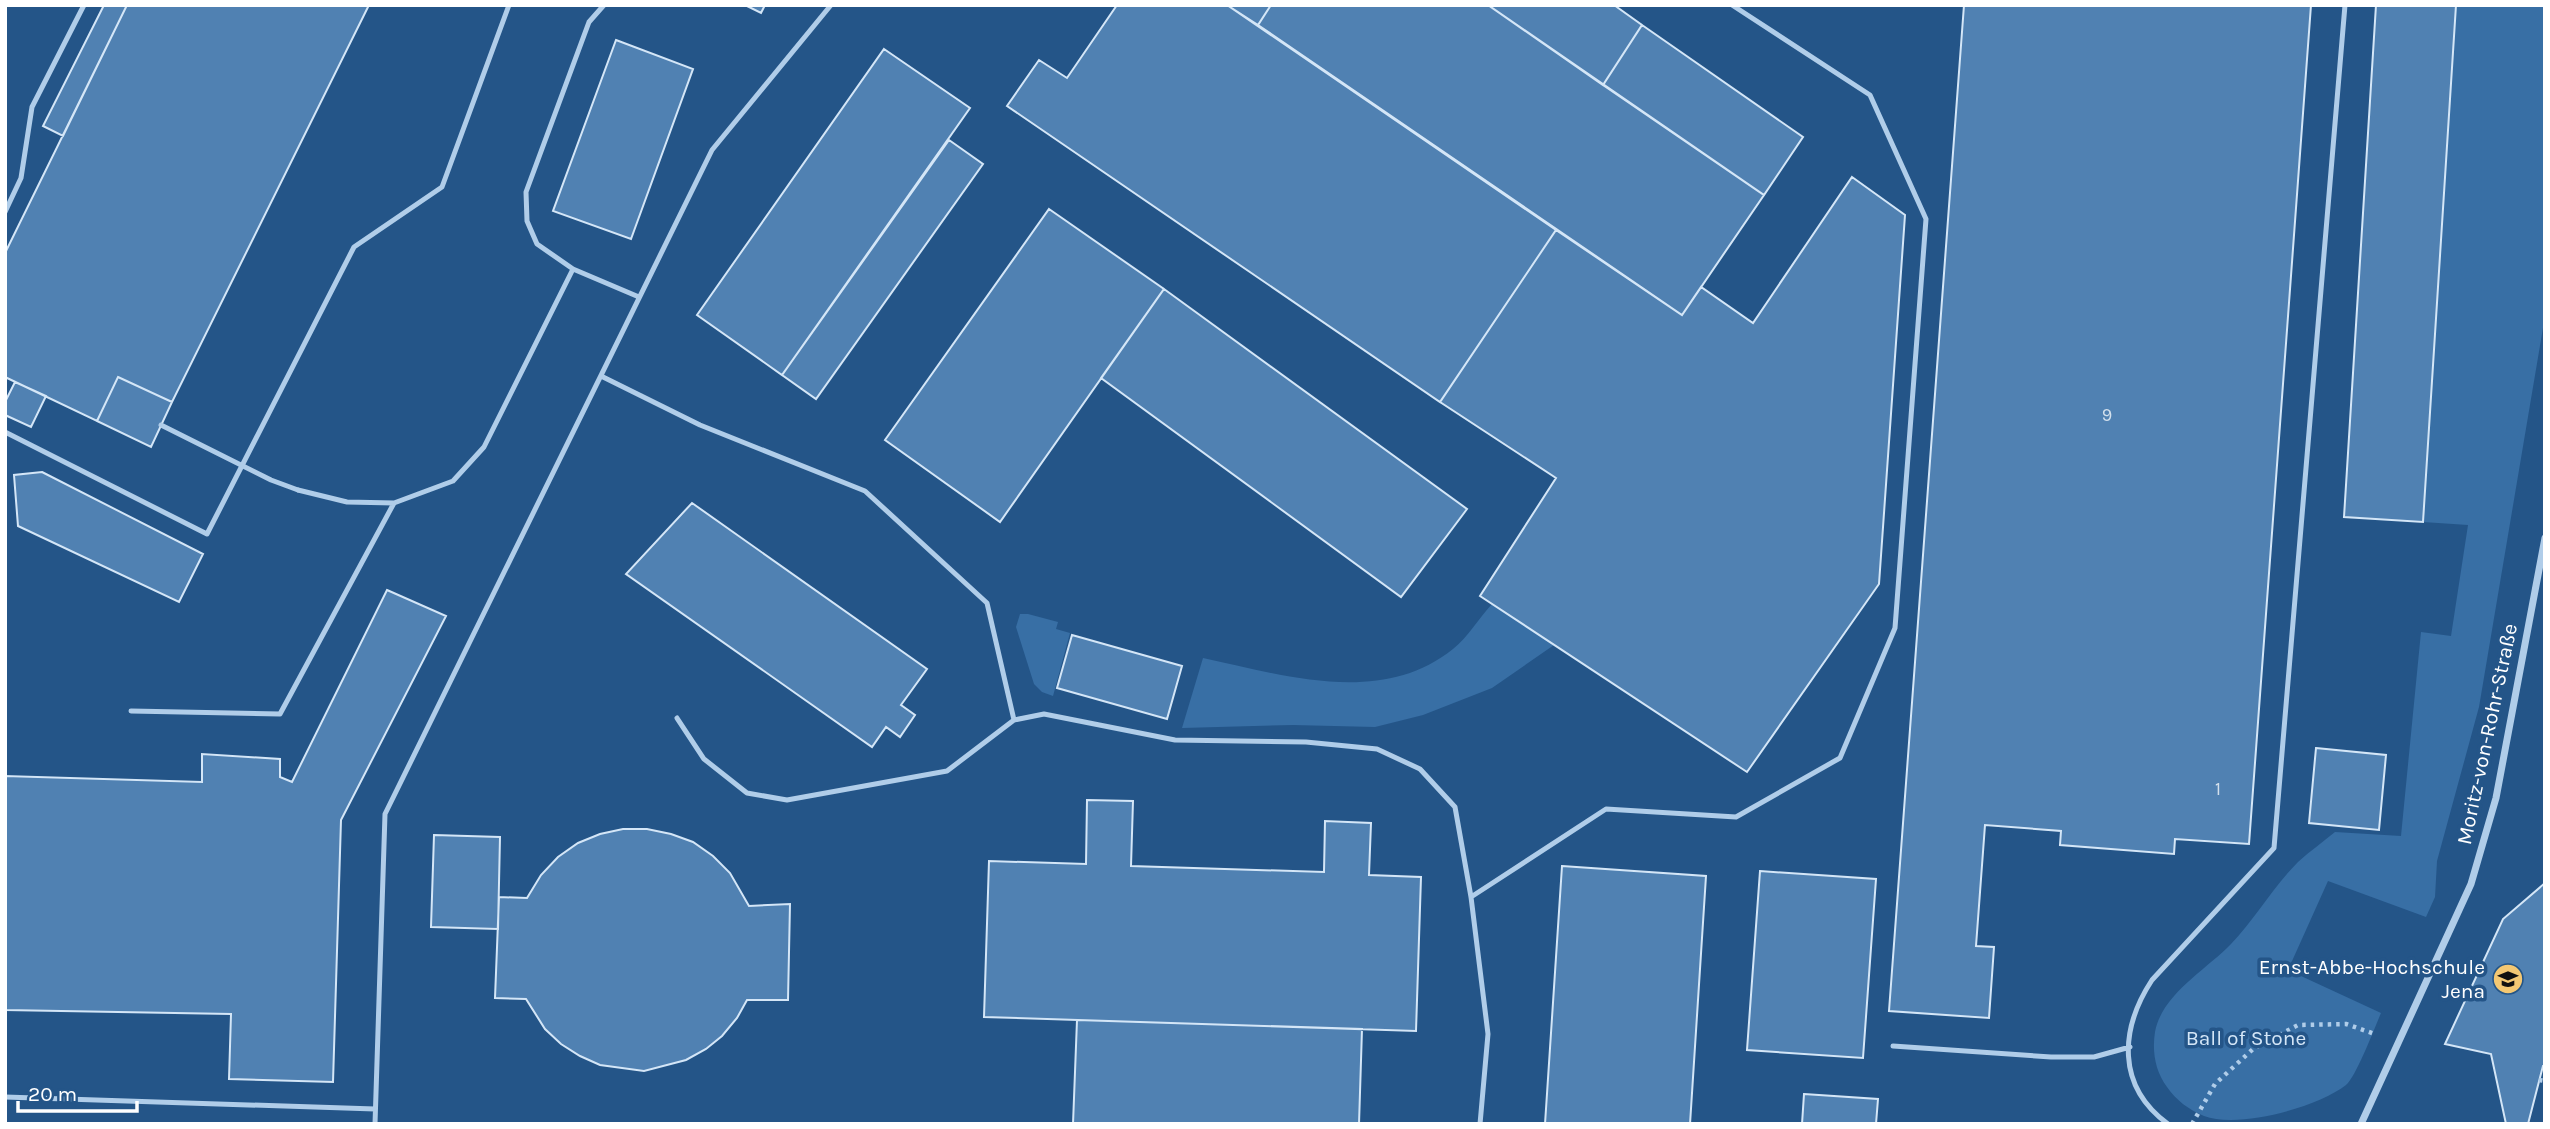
<svg xmlns="http://www.w3.org/2000/svg" width="2550" height="1129" font-family="Karla,sans-serif">
	<style>
		.green { fill: #386fa5 }
		.building { fill: #5081b2; stroke: #d4e6f7; stroke-width: 2 }
		.lines { fill: none; stroke-linecap: round; stroke-linejoin: round }
		.path { stroke: #b0cde9; stroke-width: 4.5; stroke-dasharray: 3.5 5; stroke-linecap: butt }
		.lane { stroke: #b0cde9; stroke-width: 5 }
		.street { stroke: #b0cde9; stroke-width: 7 }
		.lane-bridge { stroke: #b0cde9; stroke-width: 5 }
		.labels { text-anchor: middle; stroke-width: 7; stroke-linejoin: round; paint-order: stroke }
		.number-label { font-size: 18px; fill: #d3e0ec }
		.street-label { font-size: 21px; fill: #fff; stroke: #245588 }
		.poi-label { font-size: 21px; fill: #fff; stroke: #245588; text-anchor: end }
		.park-label { font-size: 21px; fill: #d4e6f7; stroke: #245588 }
	</style>
	<rect width="100%" height="100%" fill="#245588"/>
	<!-- green -->
	<path class="green" d="M2456 5H2545V316L2479 707 2437 861 2435 897 2426 917 2328 881 2288 970 2381 1013C2375 1027 2356 1077 2346 1085 2318 1107 2239 1129 2204 1116 2189 1110 2176 1100 2167 1087 2155 1071 2152 1051 2155 1032 2162 994 2206 970 2231 944 2255 919 2273 887 2298 862 2310 851 2323 842 2335 832L2401 836 2421 632 2451 636 2468 525 2423 522Z
		M1492 604 1554 645 1492 688 1423 715 1375 727 1293 725 1182 728 1203 658C1283 675 1381 707 1453 649 1468 637 1479 618 1492 604Z
		M1020 614H1028L1058 622 1056 629 1070 633 1053 696 1042 692 1034 684 1016 627Z"/>
	<!-- building -->
	<path class="building" d="M104 5H127L63 136 43 126Z
		M127 5H369L172 402 118 377 97 421 5 377V253Z
		M745 5H765L761 13Z
		M1117 5H1227L1556 230 1440 402 1007 106 1039 60 1067 78Z
		M1227 5H1271L1258 25Z
		M1271 5H1488L1764 195 1682 315 1258 25Z
		M1488 5H1614L1642 25 1603 85Z
		M1964 5H2311L2249 844 2175 839 2174 854 2060 845 2061 831 1985 825 1976 946 1994 947 1989 1018 1889 1011Z
		M2376 5H2456L2423 522 2344 517Z
		M1642 25 1803 137 1764 195 1603 85Z
		M616 40 693 69 631 239 553 211Z
		M884 49 970 108 782 375 697 315Z
		M949 140 983 164 816 399 782 375Z
		M1852 177 1905 215 1879 584 1747 772 1480 596 1556 478 1440 402 1556 230 1682 315 1701 287 1753 323Z
		M1049 209 1164 289 1000 522 885 440Z
		M1164 289 1467 509 1401 597 1101 378Z
		M118 377 172 402 151 447 97 421Z
		M15 382 46 396 31 427 5 415V402Z
		M42 472 203 554 179 602 18 526 14 475Z
		M692 503 927 669 901 705 915 715 900 737 886 727 872 747 626 574Z
		M387 590 446 616 341 820 333 1082 229 1079 231 1014 5 1010V776L202 782V754L280 759V777L292 782Z
		M1072 635 1182 666 1167 719 1057 688Z
		M2316 748 2386 755 2379 830 2309 823Z
		M1087 800 1133 801 1131 866 1324 872 1325 821 1371 823 1369 875 1421 877 1416 1031 984 1017 989 861 1086 864Z
		M623 829H647L671 834 693 842 713 856 730 873 749 906 790 904 788 1000H747L737 1018 722 1036 706 1049 686 1060 644 1071 600 1065 580 1056 561 1044 545 1029 526 999 495 998 499 897 527 898 541 875 558 857 578 843 600 834Z
		M434 835 500 837 498 929 431 927Z
		M1562 866 1706 876 1690 1124H1545Z
		M1760 871 1876 879 1863 1058 1747 1050Z
		M2545 883V1066H2543L2528 1124H2506L2491 1054 2445 1044 2503 919Z
		M1077 1020 1362 1029 1359 1124H1073Z
		M1804 1094 1878 1099 1876 1124H1802Z"/>
	<g class="lines">
		<!-- path -->
		<path class="path" d="M2539 1080 2545 1081
			M2192 1124 2215 1084 2253 1049 2298 1025 2346 1024 2375 1034"/>
		<!-- lane -->
		<path class="lane" d="M604 5 589 22 526 192 527 221 537 244 573 269 639 297
			M5 212 21 178 32 107 84 5
			M601 376 700 425 865 491 987 603 1014 720 1044 714 1175 740 1306 742 1377 749 1420 769 1455 807 1471 897 1488 1034 1480 1124
			M5 432 207 534 354 247 442 187 509 5
			M298 490 347 502 394 503 453 481 484 447 573 269
			M131 711 280 714 394 503
			M677 718 704 759 747 793 787 800 947 771 1014 720
			M1471 897 1606 809 1736 817 1840 758 1895 628 1926 219 1870 95 1732 5
			M1893 1046 2051 1057H2094L2130 1047
			M5 1097 375 1109
			M375 1124 385 814 712 150 831 5
			M2168 1124C2116 1086 2120 1029 2152 980L2274 848 2345 5"/>
		<!-- street -->
		<path class="street" d="M2361 1124 2471 884 2496 798 2545 538"/>
		<!-- lane-bridge -->
		<path class="lane-bridge" d="M161 425 271 480 298 490"/>
	</g>
	<!-- icons -->
	<defs>
		<g id="university-disc" transform="scale(1.575)"><circle r="9.5" fill="#f4c873" stroke="#245588"/><path d="M0-5L7-2L0 1L-7-2ZM-4 1L0 2.5L4 1V4Q0 6-4 4Z" fill="#111"/></g>
	</defs>
	<g fill-rule="evenodd">
		<use href="#university-disc" x="2508" y="979"/>
	</g>
	<g class="labels">
		<!-- number labels -->
		<g class="number-label">
			<text x="2107" y="421">9</text>
			<text x="2218" y="795">1</text>
		</g>
		<!-- street labels -->
		<g class="street-label">
			<text transform="translate(2487 734) rotate(-78)" y="7">Moritz-von-Rohr-Straße</text>
		</g>
		<!-- poi labels -->
		<g class="poi-label">
			<text x="2485" y="974">Ernst-Abbe-Hochschule<tspan x="2485" dy="24">Jena</tspan></text>
		</g>
		<!-- park labels -->
		<g class="park-label">
			<text x="2246" y="1045">Ball of Stone</text>
		</g>
	</g>
	<!-- border -->
	<rect width="2550" height="1129" fill="none" stroke="#ffffff" stroke-width="14"/>
	<!-- scale -->
	<path d="M18 1101v10h119v-10" fill="none" stroke="#ffffff" stroke-width="3.5"/>
	<text x="28" y="1101" font-size="21" fill="#ffffff" stroke="#245588" stroke-width="5" paint-order="stroke">20 m</text>
</svg>
